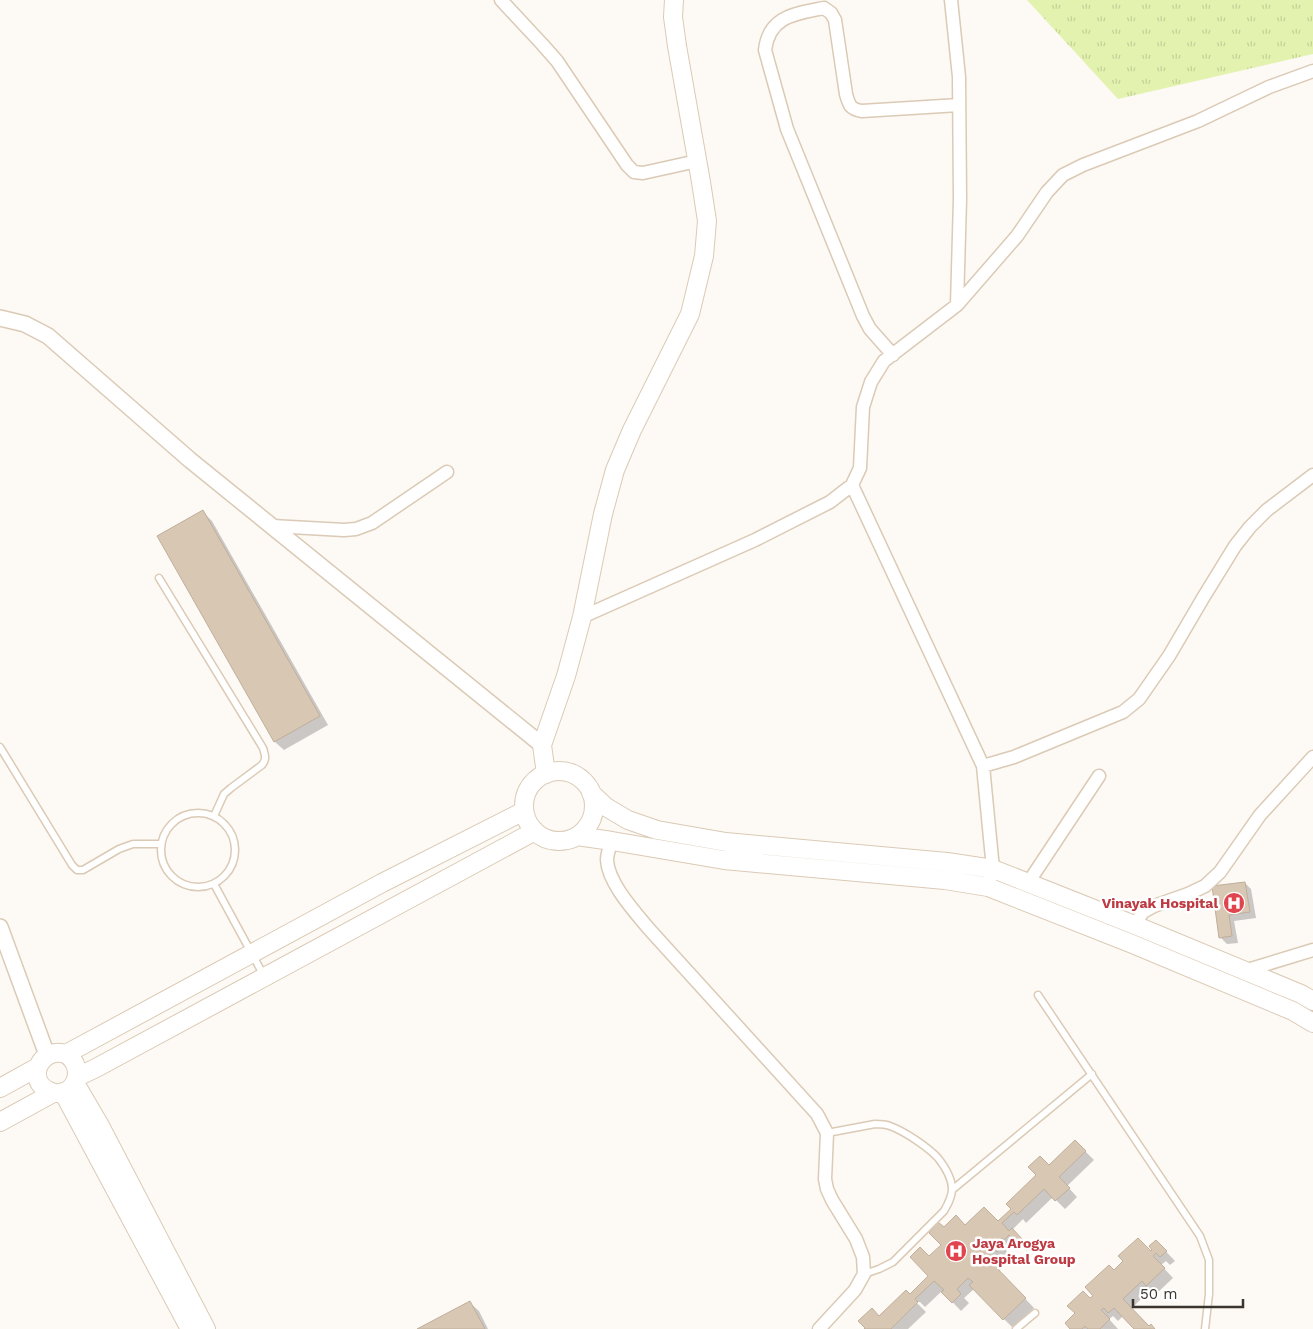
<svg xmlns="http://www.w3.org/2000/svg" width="1313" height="1329" font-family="'Work Sans',sans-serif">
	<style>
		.grass { fill: url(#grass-tufts) }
		.shadow { fill: #0003 }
		.building { fill: #d8c7b3; stroke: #bfaf9b }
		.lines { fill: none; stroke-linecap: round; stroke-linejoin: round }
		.service-casing { stroke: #dbcab5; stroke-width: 9 }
		.minor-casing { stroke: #dbcab5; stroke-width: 15 }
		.tertiary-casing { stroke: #dbcab5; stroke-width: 18 }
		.secondary-casing { stroke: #dbcab5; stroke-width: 20 }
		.service { stroke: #fff; stroke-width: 6 }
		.minor { stroke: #fff; stroke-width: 12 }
		.tertiary { stroke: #fff; stroke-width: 15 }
		.secondary { stroke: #fff; stroke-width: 18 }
		.labels { text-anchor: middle; stroke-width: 5; stroke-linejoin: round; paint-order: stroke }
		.health-label { font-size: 14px; font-weight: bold; fill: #be3a42; stroke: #fff; text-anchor: end }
	</style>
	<defs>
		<pattern id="grass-tufts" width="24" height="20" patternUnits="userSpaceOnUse" patternTransform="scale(1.25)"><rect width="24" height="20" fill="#e3f3af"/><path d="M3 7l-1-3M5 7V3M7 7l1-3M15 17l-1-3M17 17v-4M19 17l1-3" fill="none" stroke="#c4d197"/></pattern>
	</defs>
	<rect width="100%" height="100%" fill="#fdf9f5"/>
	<!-- grass -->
	<path class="grass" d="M1027 0H1313V54L1118 99Z"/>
	<!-- shadow -->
	<path class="shadow" d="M203 512 212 521 328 725 284 750 275 742 159 537Z
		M1245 883 1251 889 1256 918 1234 921 1238 943 1227 944 1221 938 1213 888Z
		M1075 1141 1094 1160 1067 1186 1077 1197 1065 1209 1053 1197 1026 1223 1023 1219 1012 1230 1029 1248 1027 1251 1019 1243 1013 1248 1011 1246 1006 1251 1010 1256 1007 1259 1001 1254 995 1261 1002 1268 999 1271 1034 1308 1013 1328 974 1289 964 1298 969 1303 961 1311 942 1291 925 1307 920 1302H916L926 1312 908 1329H866L879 1317 910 1296 930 1276 929 1258 942 1245 944 1229 998 1223 1013 1209 1049 1167Z
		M1156 1241 1175 1261 1170 1265 1166 1261 1161 1265 1173 1278 1156 1294 1151 1289 1131 1309 1149 1328 1154 1329H1135L1123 1316 1118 1321 1113 1316 1109 1319 1118 1329H1072L1090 1300 1114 1271 1151 1253Z
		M470 1303 479 1311 488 1329H420Z"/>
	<!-- building -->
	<path class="building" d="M203 510 320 716 274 742 157 536Z
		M1245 882 1250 912 1229 915 1232 936 1219 938 1212 886Z
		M1075 1140 1086 1151 1059 1177 1070 1188 1055 1201 1044 1189 1017 1215 1014 1212 1002 1223 1009 1231 1012 1228 1022 1239 1017 1243 1009 1235 1004 1240 1002 1238 998 1241 1002 1246 997 1252 992 1246 987 1251 994 1259 991 1262 1026 1298 1003 1320 969 1285 973 1282 968 1278 957 1289 961 1294 952 1303 941 1292 944 1290 934 1281 915 1299 918 1302 891 1329H864L865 1328 858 1321 872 1308 879 1316 906 1290 910 1294 928 1276 910 1257 920 1247 929 1256 941 1245 929 1233 938 1222 944 1227 956 1215 965 1225 984 1207 998 1221 1011 1209 1006 1204 1036 1175 1028 1167 1040 1156 1049 1165Z
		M1138 1238 1151 1251 1152 1250 1149 1246 1156 1240 1167 1251 1160 1257 1156 1253 1153 1256 1165 1268 1146 1286 1142 1281 1123 1299 1149 1326 1151 1324 1155 1329H1134L1114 1308 1108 1313 1104 1308 1101 1310 1110 1319 1100 1329H1088L1085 1326 1082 1329H1070L1065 1323 1075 1313 1067 1306 1083 1291 1090 1298 1093 1296 1085 1287 1109 1265 1114 1270 1123 1261 1118 1256Z
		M470 1301 485 1329H417Z"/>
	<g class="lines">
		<!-- service casing -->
		<g class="service-casing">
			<path id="service" d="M159 578 263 748C265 755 267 759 262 765L231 788 224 794 214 816
				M0 747 72 865 77 870H83L119 849 133 844H161
				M161 850a37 37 0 1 1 74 0a37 37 0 1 1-74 0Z
				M214 884 264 976
				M1038 995 1200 1236 1209 1260V1294L1205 1329
				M827 1133 875 1124C880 1124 885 1124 890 1126 904 1131 928 1147 938 1158 945 1167 952 1178 952 1189 952 1197 948 1204 944 1211L893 1262 879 1269 864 1274
				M952 1190 1092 1074
				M1016 1329 1035 1313"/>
		</g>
		<!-- minor casing -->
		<g class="minor-casing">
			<path id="minor" d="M501 0 542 44 557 61 627 165 634 172 643 173 697 161
				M951 0 959 77 960 199 957 305
				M893 355 870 329 863 316 787 129 765 50C769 16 795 14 824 8L831 13 835 20 846 94C849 105 850 109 862 111L959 105
				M852 485 983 766 993 869 988 887
				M272 526 344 530 356 529 372 523 447 472
				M582 617 755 540 830 502 852 485 860 468 863 407 871 382 884 361 957 305 1017 236 1047 192 1063 175 1083 165 1198 121 1269 87 1313 71
				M983 766 1014 757 1106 719 1123 712 1139 699 1169 656 1203 598 1235 546 1250 527 1267 510 1313 475
				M612 841C610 846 607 854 607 860 608 883 635 912 649 929L817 1114 827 1133 825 1179 827 1189 832 1200 856 1239 863 1257 864 1274 855 1290 819 1329
				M1028 883 1099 776
				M1137 926 1139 918 1143 912 1154 906 1188 894 1205 886 1220 872 1260 815 1313 757
				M1244 971 1313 950"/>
		</g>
		<!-- tertiary casing -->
		<g class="tertiary-casing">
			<path id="tertiary" d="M0 318 25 324 48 336 190 460 542 745
				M0 927 47 1055"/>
		</g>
		<!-- secondary casing -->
		<g class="secondary-casing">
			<path id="secondary" d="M524 806a35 35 0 1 1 70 0a35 35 0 1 1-70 0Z
				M546 774 542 745 566 676 582 617 603 514 615 470 632 430 690 314 704 256 707 221 701 182 677 46 673 17 674 0
				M591 793 606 807 628 820 657 830 726 842 947 862 993 869 1137 926 1301 994 1313 1001
				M577 836 612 841 724 860 945 880 988 887 1130 943 1293 1011 1313 1023
				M66 1054C89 1069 72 1102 49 1091 25 1080 40 1046 66 1054L382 883 524 811
				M77 1077 96 1068 535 831
				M75 1083 99 1124 206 1329
				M0 1088 38 1067
				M63 1092 190 1329
				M0 1122 53 1093"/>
		</g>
		<!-- service -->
		<use href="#service" class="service"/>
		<!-- minor -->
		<use href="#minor" class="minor"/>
		<!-- tertiary -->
		<use href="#tertiary" class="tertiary"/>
		<!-- secondary -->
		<use href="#secondary" class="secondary"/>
	</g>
	<!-- icons -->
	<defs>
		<g id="hospital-disc" transform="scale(1.125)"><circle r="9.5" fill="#e0444e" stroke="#fff"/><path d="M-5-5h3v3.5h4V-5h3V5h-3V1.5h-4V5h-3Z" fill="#fff"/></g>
	</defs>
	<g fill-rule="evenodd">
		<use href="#hospital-disc" x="1234" y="903"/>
		<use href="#hospital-disc" x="956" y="1251"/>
	</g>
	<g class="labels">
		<!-- health labels -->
		<g class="health-label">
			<text x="1218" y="908">Vinayak Hospital</text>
			<text x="972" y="1248" text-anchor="start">Jaya Arogya<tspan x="972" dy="16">Hospital Group</tspan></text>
		</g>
	</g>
	<!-- scale -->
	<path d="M1133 1299v8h110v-8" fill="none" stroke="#3b352d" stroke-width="2.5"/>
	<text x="1140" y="1299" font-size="15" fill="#3b352d" stroke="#ffffff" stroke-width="4" paint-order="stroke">50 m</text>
</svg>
